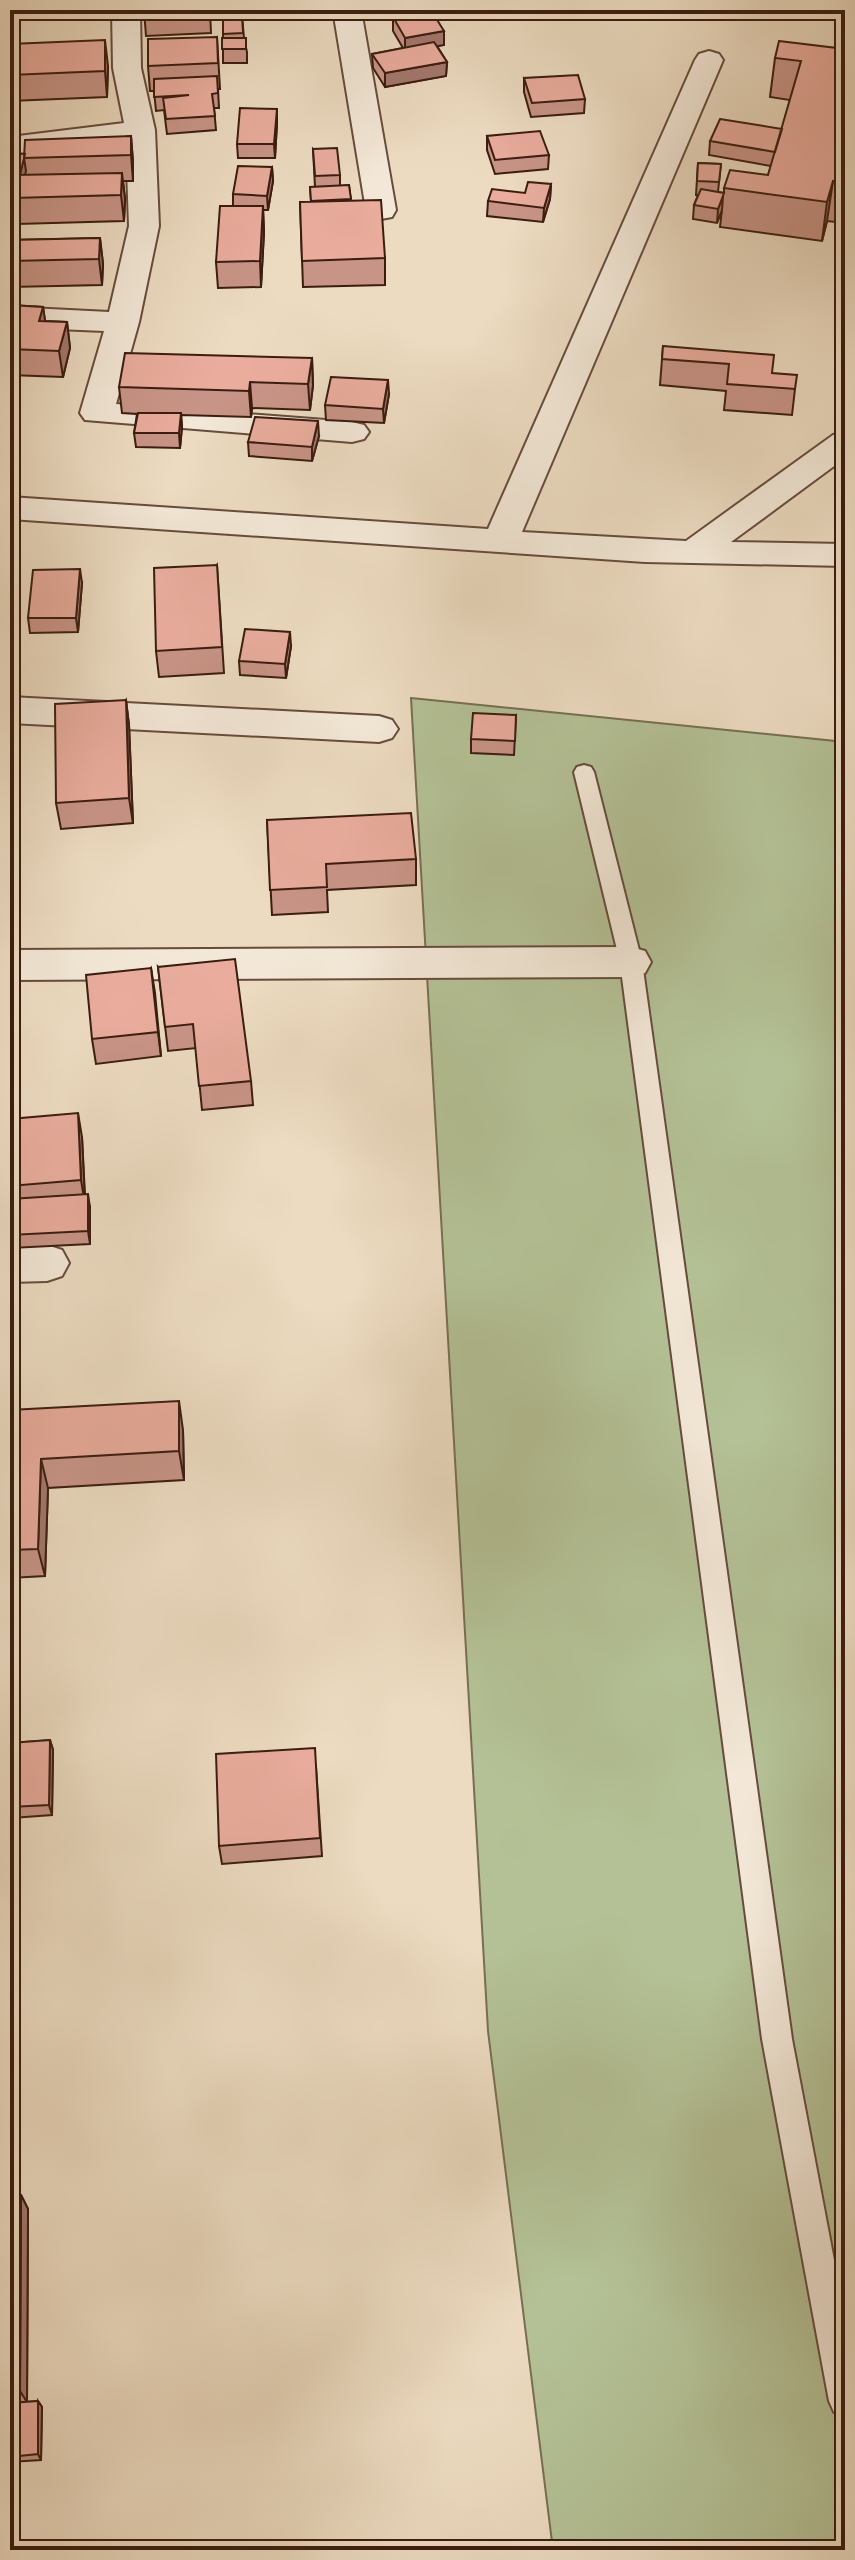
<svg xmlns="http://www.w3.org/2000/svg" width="855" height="2560" font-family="'IM FELL French Canon',serif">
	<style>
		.green { fill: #b4c196; stroke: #786f53; stroke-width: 2 }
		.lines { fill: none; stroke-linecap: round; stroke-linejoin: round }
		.lane-casing { stroke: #674c3c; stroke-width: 4 }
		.street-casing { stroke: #674c3c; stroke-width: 4 }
		.lane { fill: #f3e8d7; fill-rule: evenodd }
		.street { fill: #f3e8d7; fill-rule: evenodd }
		.wall { fill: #c89487; stroke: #3b1d10; stroke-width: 2 }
		.shaded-wall { fill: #a3786e; stroke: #3b1d10; stroke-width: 2 }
		.building { fill: #e9ac9d; stroke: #3b1d10; stroke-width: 2 }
	</style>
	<rect width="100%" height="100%" fill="#ecdbc1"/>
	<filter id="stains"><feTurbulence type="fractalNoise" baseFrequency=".0025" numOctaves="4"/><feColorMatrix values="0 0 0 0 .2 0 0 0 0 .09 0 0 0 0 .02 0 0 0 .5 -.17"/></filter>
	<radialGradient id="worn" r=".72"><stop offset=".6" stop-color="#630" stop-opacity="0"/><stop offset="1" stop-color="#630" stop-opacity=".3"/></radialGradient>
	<!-- green -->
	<path class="green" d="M411 698 845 742V2550H553L488 2031Z"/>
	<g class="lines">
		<!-- lane casing -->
		<g class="lane-casing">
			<path id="lane" d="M584 765 591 767 594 772 642 962 792 2039 845 2318V2417L834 2412 829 2401 762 2039 620 962 574 772 577 767Z"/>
		</g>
		<!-- street casing -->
		<g class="street-casing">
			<path id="street" d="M112 10H140L141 68 155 130 159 226 139 322 116 404 352 422 364 425 369 432 364 439 352 442 85 420 80 413 104 331 10 327V307L109 312 129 226 126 141 10 155V137L124 123 113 68Z
				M333 10H361L396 210 392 217 381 219 370 217 366 210Z
				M709 51 719 54 723 60 522 532 686 541 833 435 845 432V458L731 542 845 544V566L645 562 10 519V497L488 529 695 60 699 54Z
				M10 697 379 716 392 720 398 729 392 738 379 742 10 723Z
				M631 947 645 951 651 962 645 973 631 977 10 980V950Z
				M47 1245 62 1250 69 1263 62 1276 47 1281 10 1282V1246Z"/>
		</g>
		<!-- lane -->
		<use href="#lane" class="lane"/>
		<!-- street -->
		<use href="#street" class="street"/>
	</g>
	<!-- wall -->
	<path class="wall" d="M144 10H210L211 33 146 36Z
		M242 15 244 38 247 52V63H223V16Z
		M393 17 444 31V45L437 46 447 62 446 76 385 87 373 68 372 54 403 48 393 31Z
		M217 37 220 89H218L219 108H214L216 130 167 134 164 110 156 111 154 91H150L148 66Z
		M10 44 108 66 107 97 10 101Z
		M845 49V223L827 221 822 241 720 227 722 210 717 223 693 219 694 205 698 195H696L698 163 721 164 718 192 724 193V188L768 175 771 166 709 155 710 141 782 129 790 100 770 97 775 58Z
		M524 78 585 99 584 113 531 117 524 92Z
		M277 123 275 158H238L237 144Z
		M131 136 133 162V181H123L125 199 124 221 17 224 13 201H10V153L25 154Z
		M487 136 549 155 548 169 495 174 487 150Z
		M313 149 340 175V186L349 185 351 201 385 258V285L303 287 300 202H311L310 187H315Z
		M272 167 273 181 268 210H263L264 232 261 287 218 288 216 262 233 206V194Z
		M551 184 550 199 543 222 487 216 488 201 525 193Z
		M100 238 103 264 102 285 10 287V240Z
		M10 305 43 307 45 321 67 322 70 348 63 377 10 375Z
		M663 346 772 373 795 389 792 415 724 410 726 391 660 385Z
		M312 358 313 385 310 410 252 408 251 417 181 415 182 427 180 448 136 447 134 433 137 414 122 413 119 387Z
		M389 394 384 423 326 420 325 405Z
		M319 436 312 461 249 456 248 442Z
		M217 565 224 673 159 677 156 651Z
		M82 583 78 632 30 633 28 618Z
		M291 646 286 678 240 675 239 661Z
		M126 700 129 725 133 823 61 829 56 803Z
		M516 715 514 755 471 753V739Z
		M267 820 416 859V885L327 890 328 912 272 915Z
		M158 967 251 1081 253 1105 202 1110 196 1048 168 1051Z
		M151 968 161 1056 96 1064 92 1039Z
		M10 1119 82 1137 85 1195 90 1207V1244L11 1248Z
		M10 1410 183 1430 184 1480 48 1488 45 1576 10 1578Z
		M10 1694 12 1702 10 1743 50 1740 53 1750 52 1815 12 1818 10 1811Z
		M316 1767 322 1856 222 1864 219 1846Z
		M10 1860 20 2034 10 2035Z
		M21 2195 28 2209 27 2402 10 2403V2196Z
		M38 2401 42 2407 41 2460 10 2462V2403Z"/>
	<!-- shaded-wall -->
	<path class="shaded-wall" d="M444 31V45L405 52V38Z
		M105 40 108 66 107 97 105 71Z
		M447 62 446 76 385 87V73Z
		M277 109V123L275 158 274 144Z
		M131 136 133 162V181L131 155Z
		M24 158 26 171 19 198 16 187Z
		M272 167 273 181 268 210 267 196Z
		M122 173 125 199 124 221 121 195Z
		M833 181 827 221 822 241 827 202Z
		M551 184 550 199 543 222 544 208Z
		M723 196 722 210 717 223 718 209Z
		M263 206 264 232 261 287 260 261Z
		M100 238 103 264 102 285 99 259Z
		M43 307 47 333 39 321Z
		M67 322 70 348 63 377 59 351Z
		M312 358 313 385 310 410 308 384Z
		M388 380 389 394 384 423 383 409Z
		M250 382 252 408 251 417 249 391Z
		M181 413 182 427 180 448 179 433Z
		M318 421 319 436 312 461V447Z
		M80 569 82 583 78 632 76 618Z
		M290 632 291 646 286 678 285 664Z
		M126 700 129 725 133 823 129 798Z
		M151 968 155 993 161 1056 158 1032Z
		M78 1113 82 1137 85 1204 81 1180Z
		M88 1194 90 1207V1244L88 1231Z
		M179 1401 183 1430 184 1480 179 1451Z
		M41 1459 48 1488 45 1576 38 1549Z
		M10 1694 12 1702 10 1747Z
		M50 1740 53 1750 52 1815 49 1805Z
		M10 1860 11 1861 20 2034 14 2018 10 1953Z
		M21 2195 28 2209 27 2402 20 2391Z
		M38 2401 42 2407 41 2460 38 2454Z"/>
	<!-- building -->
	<path class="building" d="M431 10 444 31 405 38 393 17Z
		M242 15 243 33 223 34V16Z
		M217 37 218 63 148 66V39Z
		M222 38H246V49H222Z
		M105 40V71L10 75V44Z
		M779 41 845 49V183L833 181 827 202 724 188 730 170 768 175 801 61 775 58Z
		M434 42 447 62 385 73 372 54Z
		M578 75 585 99 532 103 524 78Z
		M217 76 218 93 212 94 215 116 166 119 163 98 189 95 154 97V79Z
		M240 108 277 109 274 144H237Z
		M720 119 782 129 775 152 710 141Z
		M540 131 549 155 495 160 487 136Z
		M131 136V155L24 158 25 140Z
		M337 148 340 175 315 176 313 149Z
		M10 153 25 154 20 175H15L14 187 10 186Z
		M698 163 721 164 719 182 697 181Z
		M238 166 272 167 267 196 233 194Z
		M122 173 121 195 13 198 15 175Z
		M528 182 551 184 544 208 488 201 492 189 525 193Z
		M349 185 351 199 311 201 310 187Z
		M701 189 724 193 718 209 694 205Z
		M381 200 385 258 302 261 300 202Z
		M220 206H263L260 261 216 262Z
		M100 238 99 259 10 261V240Z
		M10 305 43 307 39 321 67 322 59 351 10 349Z
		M663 346 774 355 772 373 797 375 795 389 727 384 729 364 662 359Z
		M125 353 312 358 308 384 250 382 249 391 119 387Z
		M331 377 388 380 383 409 325 405Z
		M138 413H181L179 433H134Z
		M255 417 318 421 312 447 248 442Z
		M217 565 222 647 156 651 154 568Z
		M80 569 76 618H28L33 570Z
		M245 629 290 632 285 664 239 661Z
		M126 700 129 798 56 803 55 704Z
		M473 713 516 715 515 741 471 739Z
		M411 813 416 859 326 864 327 887 270 890 267 820Z
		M235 959 251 1081 199 1086 193 1024 165 1027 158 967Z
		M151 968 158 1032 92 1039 86 975Z
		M78 1113 81 1180 10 1186V1119Z
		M88 1194V1231L10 1235V1199Z
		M179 1401V1451L41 1459 38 1549 10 1550V1410Z
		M50 1740 49 1805 10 1807V1743Z
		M315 1748 320 1838 219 1846 216 1754Z
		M10 1953 14 2018H10Z
		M21 2195 20 2391 10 2392V2196Z
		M38 2401V2454L10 2457V2403Z"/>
	<!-- margin -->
	<rect width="855" height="2560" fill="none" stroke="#ecdbc1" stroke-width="40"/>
	<rect x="12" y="12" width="831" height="2536" fill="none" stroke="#3b1d10" stroke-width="4"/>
	<rect x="20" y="20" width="815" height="2520" fill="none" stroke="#3b1d10" stroke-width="2"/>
	<rect width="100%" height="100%" filter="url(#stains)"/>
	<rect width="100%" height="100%" fill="url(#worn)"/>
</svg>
